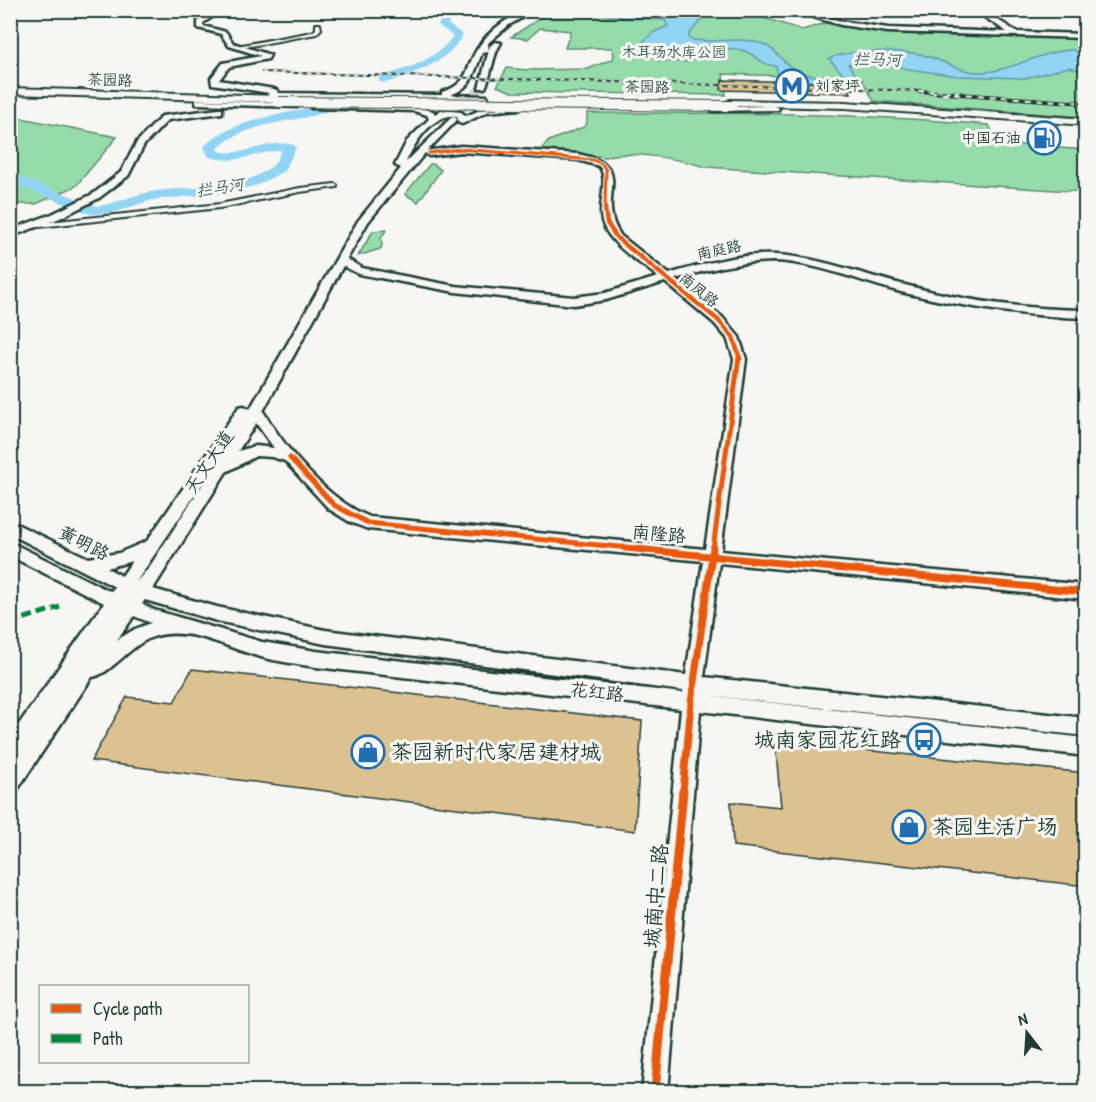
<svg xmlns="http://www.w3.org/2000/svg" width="1096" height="1102" font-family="'Patrick Hand','LXGW WenKai TC',sans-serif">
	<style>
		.green { fill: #96dcaa; stroke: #5a8c6f; stroke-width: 1.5 }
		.water { fill: #92d4f4; stroke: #6498a7; stroke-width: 1.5 }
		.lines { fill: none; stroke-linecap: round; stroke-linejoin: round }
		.river { fill: #92d4f4; fill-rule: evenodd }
		.building { fill: #dcc191; stroke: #1f3d34; stroke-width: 1.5 }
		.secondary-tunnel-far1 { stroke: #cbd1cc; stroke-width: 7; stroke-dasharray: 7 4; stroke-linecap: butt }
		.secondary-tunnel { stroke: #cbd1cc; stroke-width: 9; stroke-dasharray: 9 4.5; stroke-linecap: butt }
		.street-casing { stroke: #1f3d34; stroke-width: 4 }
		.secondary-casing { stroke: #1f3d34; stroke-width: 5 }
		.primary-casing { stroke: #1f3d34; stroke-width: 4 }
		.street { fill: #f6f6f2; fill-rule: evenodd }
		.secondary { fill: #f6f6f2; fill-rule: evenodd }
		.primary { fill: #f6f6f2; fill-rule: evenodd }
		.rail-far1-casing { stroke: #1f3d34; stroke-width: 2 }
		.rail-casing { stroke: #1f3d34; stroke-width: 4 }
		.rail-far1 { stroke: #f6f6f2; stroke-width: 1.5; stroke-dasharray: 4.5; stroke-linecap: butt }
		.rail { stroke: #f6f6f2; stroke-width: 2; stroke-dasharray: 6; stroke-linecap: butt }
		.primary-bridge-casing { stroke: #1f3d34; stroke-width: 12; stroke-linecap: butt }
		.primary-bridge { stroke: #f6f6f2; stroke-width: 10 }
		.quiet { stroke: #00873e; stroke-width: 5; stroke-dasharray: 10 5; stroke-linecap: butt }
		.cycleway-far4-casing { stroke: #f6f6f2; stroke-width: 5 }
		.cycleway-far3-casing { stroke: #f6f6f2; stroke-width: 7 }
		.cycleway-far2-casing { stroke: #f6f6f2; stroke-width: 8 }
		.cycleway-far1-casing { stroke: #f6f6f2; stroke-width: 10 }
		.cycleway-casing { stroke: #f6f6f2; stroke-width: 13 }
		.cycleway-far4 { stroke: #e8590c; stroke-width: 3 }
		.cycleway-far3 { stroke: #e8590c; stroke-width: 4.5 }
		.cycleway-far2 { stroke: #e8590c; stroke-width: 5 }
		.cycleway-far1 { stroke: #e8590c; stroke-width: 7 }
		.cycleway { stroke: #e8590c; stroke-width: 9 }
		.labels { text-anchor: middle; stroke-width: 6; stroke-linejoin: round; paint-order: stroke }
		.far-park-label { font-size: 15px; fill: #375d4c; stroke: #f6f6f2 }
		.far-street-label { font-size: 15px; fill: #1f3d34; stroke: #f6f6f2 }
		.far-poi-label { font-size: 15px; fill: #1f3d34; stroke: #f6f6f2; text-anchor: start }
		.far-water-label { font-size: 16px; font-style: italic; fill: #365b5a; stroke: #f6f6f2 }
		.street-label { font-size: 18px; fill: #1f3d34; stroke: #f6f6f2 }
		.near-poi-label { font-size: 21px; fill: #1f3d34; stroke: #f6f6f2; text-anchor: start }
		.near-street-label { font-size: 21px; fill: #1f3d34; stroke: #f6f6f2 }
	</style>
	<rect width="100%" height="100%" fill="#f6f6f2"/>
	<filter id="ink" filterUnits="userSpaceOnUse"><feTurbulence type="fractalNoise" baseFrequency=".0167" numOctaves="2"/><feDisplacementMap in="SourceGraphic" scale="12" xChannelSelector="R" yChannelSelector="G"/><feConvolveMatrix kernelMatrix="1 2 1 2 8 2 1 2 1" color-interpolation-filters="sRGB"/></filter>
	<g filter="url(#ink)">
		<!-- green -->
		<path class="green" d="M551 11H756L749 13 802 30 826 23 881 32 923 35 1085 38V117L874 101 861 78 723 74 726 95 512 92 497 86 507 68 528 70 588 69 613 59 614 54 612 48H565L571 31 540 28 528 39 511 37Z
			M587 113C723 113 854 112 989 125L997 143 1085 150V192L706 167C682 160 628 149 605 157L543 151 541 149 549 141 584 127 587 123Z
			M11 116 117 137 76 186 36 204H11Z
			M430 164H433L441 170 418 202 405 194Z
			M386 230 381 238 382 246 380 249 358 256 373 231Z"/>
		<!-- water -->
		<path class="water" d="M657 11 697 12 703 18 689 34V39C713 45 739 35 763 44 774 48 779 57 787 64 802 77 825 78 844 75L829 59C845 49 904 50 923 55 940 59 959 71 975 72 1009 76 1054 41 1085 52V72L1069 67 1026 78 958 76 908 69 870 60 848 64 861 82 802 81 778 77 776 66C761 65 759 57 747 52 738 47 714 48 705 51 699 53 695 59 689 62L659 61 648 47 641 44 654 32 668 26 665 20 625 18 583 11Z"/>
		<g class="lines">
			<!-- river -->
			<path class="river" d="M427 10 453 12 455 14 448 24 463 35C448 59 428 68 402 77 394 80 387 84 379 82V78C406 68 436 61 453 36L438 25 444 16Z
				M322 105 328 109 326 112C291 123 246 122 218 148L219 151C245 158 268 138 294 145L296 148 284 171 258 185 223 193 152 200 112 213 90 214 10 182V173L97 206C115 204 132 195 150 192 189 185 240 193 272 166 276 163 279 155 281 150 253 153 239 165 209 157L204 147C226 120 289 114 322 105Z"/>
		</g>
		<!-- building -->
		<path class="building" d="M722 80 846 83 851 93 721 90Z
			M192 669 642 721 635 831 91 761 127 697 174 702Z
			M775 741 1086 773V886L733 846 731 802 781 807Z"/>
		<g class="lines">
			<!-- secondary-tunnel-far1 -->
			<path class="secondary-tunnel-far1" d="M476 92 482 86"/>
			<!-- secondary-tunnel -->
			<path class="secondary-tunnel" d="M453 119 478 91"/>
			<!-- street casing -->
			<g class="street-casing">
				<path id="street" d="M316 24H320L321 29 316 34 240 48 237 46 312 32 316 29Z
					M335 184 337 185V187L300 192 220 208 29 228 25 226 29 224 220 204 300 188Z"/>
			</g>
			<!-- secondary casing -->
			<g class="secondary-casing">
				<path id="secondary" d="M215 10H223L203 23V26L226 32 233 43 270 55 268 59 229 67 219 80 274 89 278 91 277 93 442 95V92C471 83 464 69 478 48 488 31 515 10 535 10L509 25 488 43 489 52 482 53C474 73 472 88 450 95L487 96 488 98 484 100 271 97 267 95 269 93 212 84 211 78 223 63 261 56 229 46 221 34 198 28V21Z
					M789 10H801L841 21 888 28 1007 32 974 10H982L1017 32 1086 34V38L888 32 841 25Z
					M495 42 501 43C493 53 492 74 485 88H479L490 46Z
					M199 100 297 103 301 105 297 107 196 104V100Z
					M314 104 414 107 433 111 435 114 441 110 461 112 466 116 485 108 520 105V109L487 112 462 124 459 123 457 116C433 113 415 142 406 162L453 116 457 119 456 121 427 151 461 146 578 154C641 167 592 196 621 236L669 274C704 264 738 253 776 255 819 257 863 275 905 285 964 301 1024 309 1086 310V318C1023 316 962 307 901 292 863 282 811 261 773 261 737 262 709 270 675 279L722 317 739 337 746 359 721 551 1086 585V599L719 563 704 677 1086 718V736L702 695 1086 738V756L700 711 668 1092H642L681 709 316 667C298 664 279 662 261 657 226 648 189 625 153 637 131 644 110 675 92 677L17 790 10 793V737L104 603 10 556V542L107 590 111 591 115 587 10 534V521L88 558 119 553 147 541 239 407 244 406 250 409 358 221 401 168 395 165 407 141 429 119 427 115 414 111 311 108V104ZM461 152 578 160 599 166C610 180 597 204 602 221 609 245 640 262 658 277L605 293 574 297 455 286 362 268 347 259 368 222 425 153 429 156ZM343 266 359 274 455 292 574 305 606 300 665 282 714 323 727 338 734 359 705 549 370 517C328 501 285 449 263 411ZM256 423 274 448 256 446 238 451ZM221 456 148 569 136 582ZM256 456 272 457 285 461 329 509 350 522 368 529 703 561 686 675 325 630 217 607 153 589 226 472ZM132 561 122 576 107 568ZM145 600 217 621 325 644 683 691V693L316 651 262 642 154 610 142 604ZM134 616 151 623 135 629 117 640Z
					M775 106 779 108 778 110 713 111 709 109 713 107Z
					M219 109H222V113L168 120 144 145 128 176 99 198 60 218 10 237V230L52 214 93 194 121 172 137 142 162 116Z"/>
			</g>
			<!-- primary casing -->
			<g class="primary-casing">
				<path id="primary" d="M10 88 282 96 286 99 282 102 10 94Z
					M731 100 845 102 1086 119V125L845 108 728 105V101Z"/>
			</g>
			<!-- street -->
			<use href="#street" class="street"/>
			<!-- secondary -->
			<use href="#secondary" class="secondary"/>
			<!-- primary -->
			<use href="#primary" class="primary"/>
			<!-- rail-far1 casing -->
			<g class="rail-far1-casing">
				<path id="rail-far1" d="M262 72 961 92"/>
			</g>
			<!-- rail casing -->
			<g class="rail-casing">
				<path id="rail" d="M918 91 1086 103"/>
			</g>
			<!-- rail-far1 -->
			<use href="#rail-far1" class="rail-far1"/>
			<!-- rail -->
			<use href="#rail" class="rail"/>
			<!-- primary-bridge casing -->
			<g class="primary-bridge-casing">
				<path id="primary-bridge" d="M278 102 732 106"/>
			</g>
			<!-- primary-bridge -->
			<use href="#primary-bridge" class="primary-bridge"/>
			<!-- quiet -->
			<path class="quiet" d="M10 623 60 607"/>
			<!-- cycleway-far4 casing -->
			<g class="cycleway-far4-casing">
				<path id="cycleway-far4" d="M429 153 461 149 593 160 602 164 606 170 605 209"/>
			</g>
			<!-- cycleway-far3 casing -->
			<g class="cycleway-far3-casing">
				<path id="cycleway-far3" d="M605 208 607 223 617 238 718 320 733 337 740 359"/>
			</g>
			<!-- cycleway-far2 casing -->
			<g class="cycleway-far2-casing">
				<path id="cycleway-far2" d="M290 458 334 505 368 523 641 549
					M713 549 739 357"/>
			</g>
			<!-- cycleway-far1 casing -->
			<g class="cycleway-far1-casing">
				<path id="cycleway-far1" d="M625 548 1086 592
					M683 792 691 703 713 548"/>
			</g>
			<!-- cycleway casing -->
			<g class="cycleway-casing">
				<path id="cycleway" d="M655 1092 683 791"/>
			</g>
			<!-- cycleway-far4 -->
			<use href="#cycleway-far4" class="cycleway-far4"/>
			<!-- cycleway-far3 -->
			<use href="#cycleway-far3" class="cycleway-far3"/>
			<!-- cycleway-far2 -->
			<use href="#cycleway-far2" class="cycleway-far2"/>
			<!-- cycleway-far1 -->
			<use href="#cycleway-far1" class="cycleway-far1"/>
			<!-- cycleway -->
			<use href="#cycleway" class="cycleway"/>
		</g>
	</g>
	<!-- icons -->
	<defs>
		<g id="metro-ring" transform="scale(1.725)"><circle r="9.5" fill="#f6f6f2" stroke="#1f6fb2" stroke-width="1.5"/><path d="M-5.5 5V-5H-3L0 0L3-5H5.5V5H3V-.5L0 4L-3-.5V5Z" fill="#1f6fb2"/></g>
		<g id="fuel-ring" transform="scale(1.725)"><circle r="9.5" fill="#f6f6f2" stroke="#1f6fb2" stroke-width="1.5"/><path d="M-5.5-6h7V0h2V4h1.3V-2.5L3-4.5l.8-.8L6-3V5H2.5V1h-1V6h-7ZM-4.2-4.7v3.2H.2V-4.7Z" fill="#1f6fb2"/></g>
		<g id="bus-ring" transform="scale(1.725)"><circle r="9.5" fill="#f6f6f2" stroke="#1f6fb2" stroke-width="1.5"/><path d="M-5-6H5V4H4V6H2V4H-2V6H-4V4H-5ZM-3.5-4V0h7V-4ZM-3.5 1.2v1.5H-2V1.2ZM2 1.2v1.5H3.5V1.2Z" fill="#1f6fb2"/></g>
		<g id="shop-ring" transform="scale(1.725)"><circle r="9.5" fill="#f6f6f2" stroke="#1f6fb2" stroke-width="1.5"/><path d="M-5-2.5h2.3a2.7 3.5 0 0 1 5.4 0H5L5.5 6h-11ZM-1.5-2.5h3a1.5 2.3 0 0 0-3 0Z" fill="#1f6fb2"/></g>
	</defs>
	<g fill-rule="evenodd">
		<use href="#metro-ring" x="792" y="86"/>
		<use href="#fuel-ring" x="1044" y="138"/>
		<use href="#bus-ring" x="924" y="740"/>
		<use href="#shop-ring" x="368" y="752"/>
		<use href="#shop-ring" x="909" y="827"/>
	</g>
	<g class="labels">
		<!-- far-park labels -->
		<g class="far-park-label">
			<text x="674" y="57">木耳场水库公园</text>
		</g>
		<!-- far-street labels -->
		<g class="far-street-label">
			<text transform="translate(110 80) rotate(2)" y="5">茶园路</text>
			<text transform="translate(647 87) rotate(1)" y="5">茶园路</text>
			<text transform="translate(719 250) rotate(-12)" y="5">南庭路</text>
			<text transform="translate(699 290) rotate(39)" y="5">南凤路</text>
		</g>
		<!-- far-poi labels -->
		<g class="far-poi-label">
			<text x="815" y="91">刘家坪</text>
			<text x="1021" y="143" text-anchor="end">中国石油</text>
		</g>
		<!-- far-water labels -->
		<g class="far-water-label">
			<text transform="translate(877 59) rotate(1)" y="6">拦马河</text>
			<text transform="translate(220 187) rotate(-9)" y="6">拦马河</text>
		</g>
		<!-- street labels -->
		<g class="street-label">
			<text transform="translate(209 462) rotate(-56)" y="6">天文大道</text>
			<text transform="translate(659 534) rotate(5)" y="6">南隆路</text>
			<text transform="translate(84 543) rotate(27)" y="6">黄明路</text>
			<text transform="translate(597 692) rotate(7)" y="6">花红路</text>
		</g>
		<!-- near-poi labels -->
		<g class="near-poi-label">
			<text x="901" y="747" text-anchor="end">城南家园花红路</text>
			<text x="391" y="759">茶园新时代家居建材城</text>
			<text x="932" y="834">茶园生活广场</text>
		</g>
		<!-- near-street labels -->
		<g class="near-street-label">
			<text transform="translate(656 896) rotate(-85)" y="7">城南中二路</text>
		</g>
	</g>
	<!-- margin -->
	<rect width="1096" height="1102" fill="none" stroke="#f6f6f2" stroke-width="36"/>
	<rect x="18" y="18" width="1060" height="1066" fill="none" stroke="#1f3d34" stroke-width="2" filter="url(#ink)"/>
	<!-- legend -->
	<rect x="39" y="985" width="210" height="78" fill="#f6f6f2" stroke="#a0aca6" stroke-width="1.5"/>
	<rect x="51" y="1004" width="30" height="9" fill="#e8590c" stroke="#a0aca6" stroke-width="1.5"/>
	<text x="93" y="1015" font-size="18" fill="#1f3d34">Cycle path</text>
	<rect x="51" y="1034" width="30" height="9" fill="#00873e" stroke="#a0aca6" stroke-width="1.5"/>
	<text x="93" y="1045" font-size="18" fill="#1f3d34">Path</text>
	<!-- north arrow -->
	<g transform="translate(1027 1033) rotate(343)" stroke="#f6f6f2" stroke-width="4.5" paint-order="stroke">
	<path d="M0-4.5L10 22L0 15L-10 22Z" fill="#1f3d34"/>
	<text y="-9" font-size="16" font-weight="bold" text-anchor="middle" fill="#1f3d34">N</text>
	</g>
</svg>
